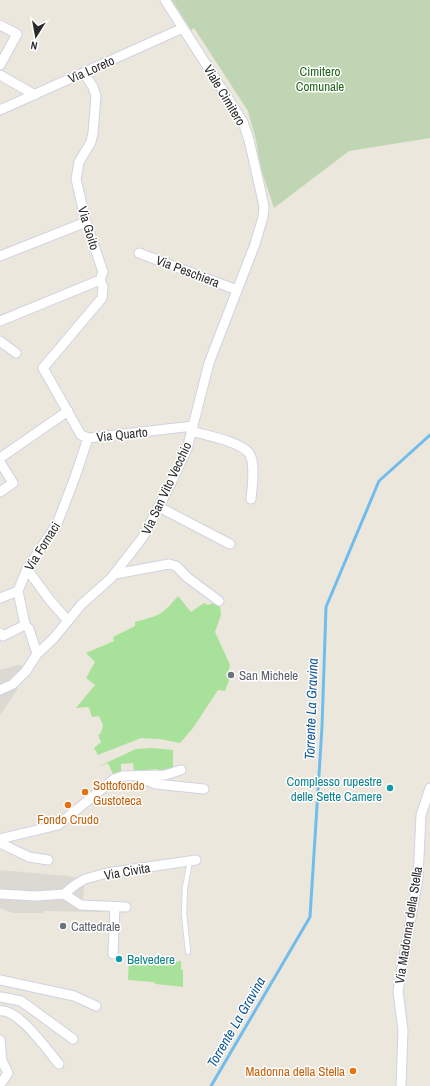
<svg xmlns="http://www.w3.org/2000/svg" width="430" height="1086" font-family="'Archivo Narrow',sans-serif">
	<style>
		.green { fill: #a8e199 }
		.cemetery { fill: #bfd5b3 }
		.plaza { fill: #dcd9d2 }
		.lines { fill: none; stroke-linecap: round; stroke-linejoin: round }
		.stream { stroke: #70bcec; stroke-width: 3 }
		.lane-casing { stroke: #d1d2e2; stroke-width: 6 }
		.street-casing { stroke: #d1d2e2; stroke-width: 11 }
		.lane { stroke: #fff; stroke-width: 4.5 }
		.street { stroke: #fff; stroke-width: 9 }
		.worship-dot { fill: #6b7280; stroke: #fff; stroke-width: 1.5 }
		.culture-dot { fill: #0f9aa8; stroke: #fff; stroke-width: 1.5 }
		.food-dot { fill: #e8710a; stroke: #fff; stroke-width: 1.5 }
		.labels { text-anchor: middle; stroke-width: 3; stroke-linejoin: round; paint-order: stroke }
		.street-label { font-size: 13px; fill: #2a2a2a; stroke: #fff }
		.park-label { font-size: 13px; fill: #21651b; stroke: #fff }
		.worship-label { font-size: 13px; fill: #5b616d; stroke: #fff; text-anchor: start }
		.culture-label { font-size: 13px; fill: #0d838f; stroke: #fff; text-anchor: end }
		.food-label { font-size: 13px; fill: #c56008; stroke: #fff; text-anchor: start }
		.water-label { font-size: 14px; font-style: italic; fill: #105898; stroke: #fff }
	</style>
	<rect width="100%" height="100%" fill="#ece7dc"/>
	<!-- green -->
	<path class="green" d="M178 596 191 612 204 603 208 605 216 602 220 606 221 615 215 632 230 665 228 673 231 675 225 691 218 690 193 728 180 743 160 739 141 738 98 755 94 748 101 742 98 735 101 733 103 725 99 716 92 717 89 708 88 707 76 708 95 685 86 678 95 662 86 653 114 641 113 637 135 626V622C160 615 161 616 178 596Z
		M151 748 173 750V767L172 769 157 772V769L134 771 133 763 121 764V773L114 776 108 763 95 768 136 749Z
		M129 958 176 962 181 961V969L183 970V987L156 984 153 982 128 980Z"/>
	<!-- cemetery -->
	<path class="cemetery" d="M172 0H430V138L349 151 274 208 261 169 256 140 248 111 194 28 191 30Z"/>
	<!-- plaza -->
	<path class="plaza" d="M18 665 24 667 14 684 18 689 0 715V670Z
		M0 870 68 876 85 879 83 900 103 901V912L43 911V913H12L4 910 0 908Z"/>
	<g class="lines">
		<!-- stream -->
		<path class="stream" d="M211 1086 310 917 322 727 326 607 379 481 430 435"/>
		<!-- lane casing -->
		<g class="lane-casing">
			<path id="lane" d="M188 952 184 913 185 888 190 860"/>
		</g>
		<!-- street casing -->
		<g class="street-casing">
			<path id="street" d="M0 25 17 34 0 65
				M84 73 93 87 96 96 93 133 91 142 79 162 76 179 86 222 103 272 100 280 103 287 102 298 43 368 81 435 88 438 98 437 193 426
				M0 75 35 95
				M0 110 183 28
				M139 253 237 290
				M0 256 86 222
				M0 321 100 280
				M0 341 16 353
				M192 431C207 436 239 441 249 453 256 463 252 488 251 499
				M0 458 68 411
				M0 462 13 483 0 492
				M159 507 230 544
				M27 569 49 599 68 621
				M115 574 169 564 176 566 188 578 219 601
				M18 591 25 625 29 629 37 654
				M0 598 18 591 27 569 57 524 75 477 88 438
				M0 633 3 636 25 625
				M0 690 13 684 26 671 37 654 53 639 81 605 111 578 119 568 143 537 170 485 187 449 209 363 255 244 263 217 264 207 260 188 249 140 243 122 165 0
				M140 778 156 784 204 789
				M0 839 58 825 114 779 123 776 165 775 181 770
				M0 843 29 857 48 860
				M0 894 36 896 64 894 81 905 126 907
				M64 894 75 885 85 879 107 873 196 860
				M113 954 115 907
				M0 980 74 996 96 1006
				M1 997 21 1001 73 1039
				M0 1011C18 1008 48 1051 59 1064
				M0 1040 2 1061 8 1073 0 1085
				M401 1086 403 1030 398 991 418 878 421 815 430 788"/>
		</g>
		<!-- lane -->
		<use href="#lane" class="lane"/>
		<!-- street -->
		<use href="#street" class="street"/>
	</g>
	<!-- markers -->
	<g class="worship-dot">
		<circle cx="231" cy="675" r="4"/>
		<circle cx="63" cy="926" r="4"/>
	</g>
	<g class="culture-dot">
		<circle cx="390" cy="788" r="4"/>
		<circle cx="119" cy="959" r="4"/>
	</g>
	<g class="food-dot">
		<circle cx="85" cy="792" r="4"/>
		<circle cx="68" cy="805" r="4"/>
		<circle cx="353" cy="1071" r="4"/>
	</g>
	<g class="labels">
		<!-- street labels -->
		<g class="street-label">
			<text transform="translate(91 69) rotate(-24)" y="5">Via Loreto</text>
			<text transform="translate(225 95) rotate(59)" y="5">Viale Cimitero</text>
			<text transform="translate(89 228) rotate(73)" y="5">Via Goito</text>
			<text transform="translate(188 271) rotate(21)" y="5">Via Peschiera</text>
			<text transform="translate(122 434) rotate(-6)" y="5">Via Quarto</text>
			<text transform="translate(166 488) rotate(-65)" y="5">Via San Vito Vecchio</text>
			<text transform="translate(42 546) rotate(-58)" y="5">Via Fornaci</text>
			<text transform="translate(127 871) rotate(-10)" y="5">Via Civita</text>
			<text transform="translate(408 925) rotate(-81)" y="5">Via Madonna della Stella</text>
		</g>
		<!-- park labels -->
		<g class="park-label">
			<text x="320" y="76">Cimitero<tspan x="320" dy="15">Comunale</tspan></text>
		</g>
		<!-- worship labels -->
		<g class="worship-label">
			<text x="239" y="680">San Michele</text>
			<text x="71" y="931">Cattedrale</text>
		</g>
		<!-- culture labels -->
		<g class="culture-label">
			<text x="382" y="786">Complesso rupestre<tspan x="382" dy="15">delle Sette Camere</tspan></text>
			<text x="127" y="964" text-anchor="start">Belvedere</text>
		</g>
		<!-- food labels -->
		<g class="food-label">
			<text x="93" y="790">Sottofondo<tspan x="93" dy="15">Gustoteca</tspan></text>
			<text x="68" y="824" text-anchor="middle">Fondo Crudo</text>
			<text x="345" y="1076" text-anchor="end">Madonna della Stella</text>
		</g>
		<!-- water labels -->
		<g class="water-label">
			<text transform="translate(311 709) rotate(-88)" y="5">Torrente La Gravina</text>
			<text transform="translate(236 1022) rotate(-60)" y="5">Torrente La Gravina</text>
		</g>
	</g>
	<!-- north arrow -->
	<g transform="translate(36 36) rotate(191)" stroke="#ffffff" stroke-width="3" paint-order="stroke">
	<path d="M0-3L7 15L0 10L-7 15Z" fill="#2a2a2a"/>
	<text y="-6" font-size="11" font-weight="bold" text-anchor="middle" fill="#2a2a2a">N</text>
	</g>
</svg>
